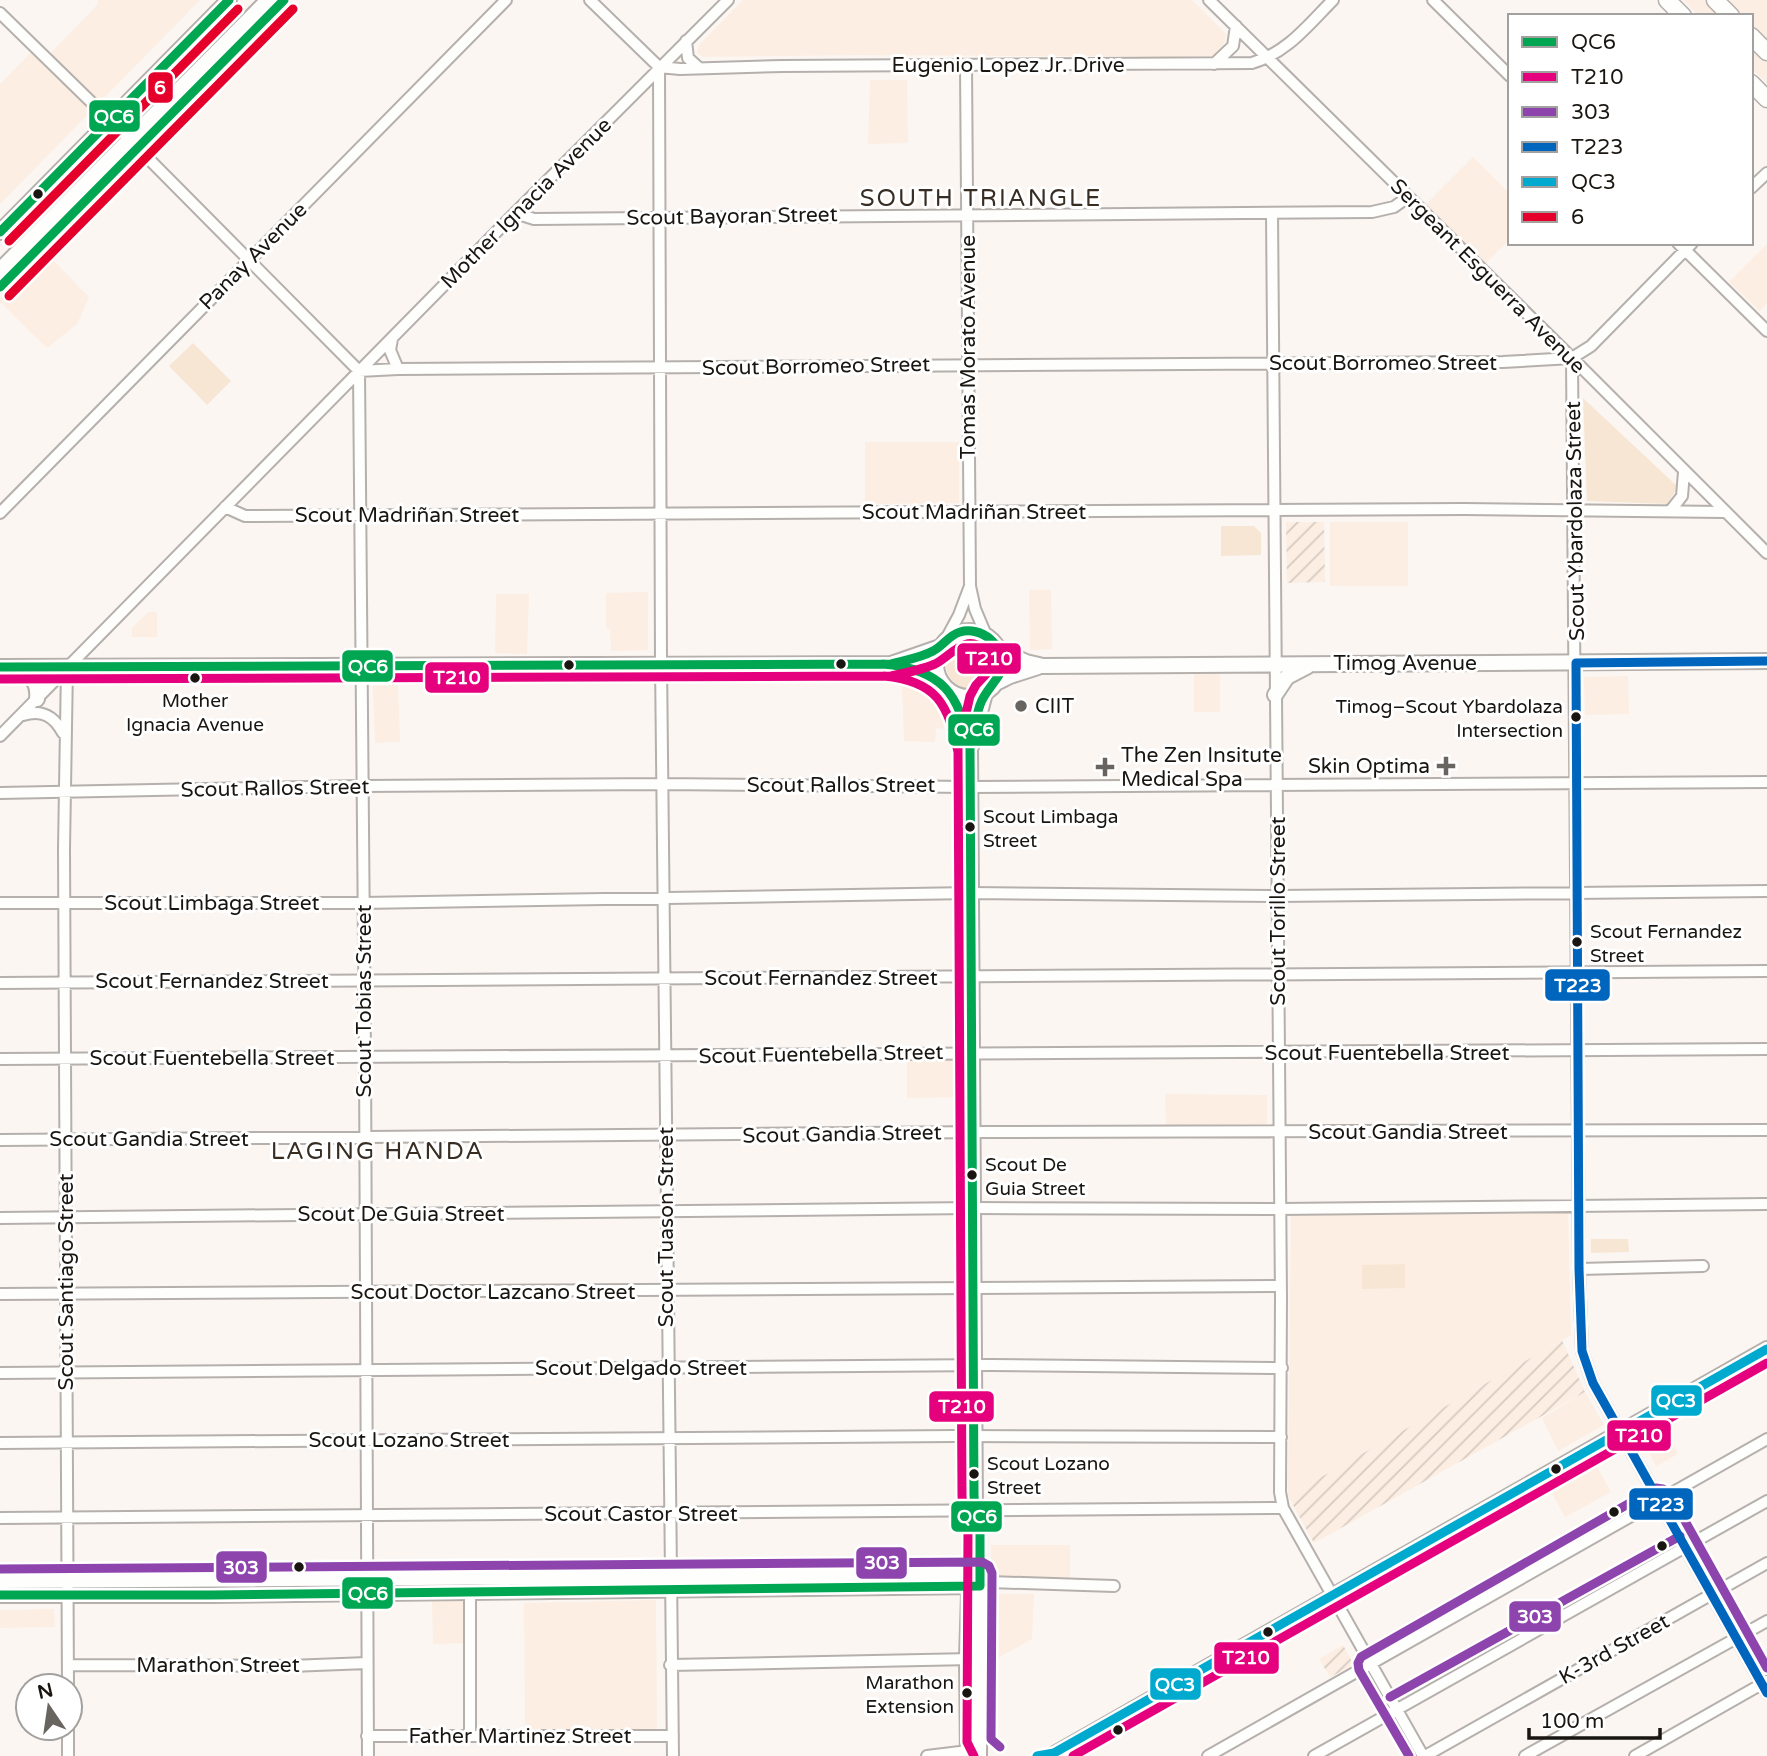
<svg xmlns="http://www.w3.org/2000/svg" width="1767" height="1756" font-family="'Varela Round',sans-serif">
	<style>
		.built { fill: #fceee2 }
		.industrial { fill: url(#industrial-furrows) }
		.green { fill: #f8e6d5 }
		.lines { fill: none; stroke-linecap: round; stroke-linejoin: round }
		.minor-casing { stroke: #b5b0ac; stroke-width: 14 }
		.major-casing { stroke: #b5b0ac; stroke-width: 18 }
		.highway-casing { stroke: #b5b0ac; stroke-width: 19 }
		.minor { stroke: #fefefd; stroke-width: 10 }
		.major { stroke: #fefefd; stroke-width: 14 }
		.highway { stroke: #fefefd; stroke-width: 16 }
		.bus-1-casing { stroke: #fff; stroke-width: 14 }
		.bus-2-casing { stroke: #fff; stroke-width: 14 }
		.bus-3-casing { stroke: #fff; stroke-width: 14 }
		.bus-4-casing { stroke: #fff; stroke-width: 14 }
		.bus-5-casing { stroke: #fff; stroke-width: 14 }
		.bus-6-casing { stroke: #fff; stroke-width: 14 }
		.bus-1 { stroke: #00a651; stroke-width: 9 }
		.bus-2 { stroke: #e5007d; stroke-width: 9 }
		.bus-3 { stroke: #8e44ad; stroke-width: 9 }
		.bus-4 { stroke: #0065bd; stroke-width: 9 }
		.bus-5 { stroke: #00a9ce; stroke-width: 9 }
		.bus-6 { stroke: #e4002b; stroke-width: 9 }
		.bus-dot { fill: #191510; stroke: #fff; stroke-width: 2.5 }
		.poi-dot { fill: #68645f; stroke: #fff; stroke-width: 2.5 }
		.labels { text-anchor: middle; stroke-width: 6; stroke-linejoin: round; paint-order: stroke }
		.bus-label { font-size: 19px; fill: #191510; stroke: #fff; text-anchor: start }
		.street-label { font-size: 21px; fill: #191510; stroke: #fff }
		.poi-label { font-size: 21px; fill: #191510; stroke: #fff; text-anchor: start }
		.quarter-label { font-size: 24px; letter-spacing: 2px; fill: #382d23; stroke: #fff }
		.line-badge { stroke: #fff; stroke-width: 2.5 }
		.badge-label { font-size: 19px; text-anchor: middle; font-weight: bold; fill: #fff }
	</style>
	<defs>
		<pattern id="industrial-furrows" width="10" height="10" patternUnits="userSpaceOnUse" patternTransform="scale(1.75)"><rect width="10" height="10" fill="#fceee2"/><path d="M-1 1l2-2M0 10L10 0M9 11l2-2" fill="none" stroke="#d7cbc1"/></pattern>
	</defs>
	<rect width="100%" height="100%" fill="#fbf6f2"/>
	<!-- built -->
	<path class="built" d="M98 0H200L0 204V84L38 45 49 55 98 4Z
		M743 0H1192L1226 34 1225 41 1220 51 1211 57 861 55 703 57 697 53 699 45Z
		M1683 0H1767V83L1751 68V16H1699Z
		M870 80H907L908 143 868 144Z
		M1473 157 1510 194V239L1485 264 1425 205Z
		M1767 244V303L1760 311 1729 282Z
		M46 253 89 297 77 324 47 348 0 302V298Z
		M865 442H959V503L865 504Z
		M1330 522H1408V586H1330Z
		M1029 590H1051L1052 649 1030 650Z
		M648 592V650L611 651 610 629 606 628V593Z
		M496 594H529L527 654 495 653Z
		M148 612H157V637H132V628Z
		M1220 673V712H1194V674Z
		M1628 676 1629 714 1585 715 1584 677Z
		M902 681 916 685 934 696 956 730 936 728 935 742 904 741Z
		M398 685 400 742 375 743 373 686Z
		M907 1058 951 1059 965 1077V1097L907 1098Z
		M1165 1094 1267 1095V1127L1166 1126Z
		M1568 1213 1571 1335 1288 1496 1291 1215Z
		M1585 1392 1604 1425 1558 1451 1542 1418Z
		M1664 1428 1678 1454 1656 1466 1642 1440Z
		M1594 1461 1611 1492 1565 1517 1548 1486Z
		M991 1545H1070V1578H991Z
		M992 1594H1034L1032 1639 991 1662Z
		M468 1599 469 1643 433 1644 432 1600Z
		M656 1600 657 1730 525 1729 524 1603Z
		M54 1609 55 1627 0 1628V1610Z"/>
	<!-- industrial -->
	<path class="industrial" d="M1286 522H1324L1325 582 1287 583Z
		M1562 1340 1585 1392 1314 1543 1288 1496Z
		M1343 1645 1352 1662 1350 1667 1330 1677 1319 1659Z"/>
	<!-- green -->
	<path class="green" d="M193 343 231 381 207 405 169 366Z
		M1583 398 1678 487 1667 504 1587 501Z
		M1221 526H1254L1261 533V555L1221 556Z
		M946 665a23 23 0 1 1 46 0a23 23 0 1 1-46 0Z
		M1591 1239H1628L1629 1252 1591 1253Z
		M1405 1264V1288L1362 1289V1265Z"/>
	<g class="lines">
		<!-- minor casing -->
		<g class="minor-casing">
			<path id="minor" d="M590 0 659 67
				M1209 0 1572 358 1767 553
				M1433 0 1510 76
				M0 13 129 139 359 371 398 369 1503 362 1572 358 1591 346 1692 243
				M686 41 688 58 699 68
				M1214 64 1233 46 1236 26
				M966 66 970 586 975 609 986 635
				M659 67 661 663 673 1756
				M659 67 680 69 782 66 1252 63C1287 53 1308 25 1333 0
				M1751 188 1767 173
				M515 213 534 219 1372 212 1394 207 1408 197
				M1272 213 1281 1298 1280 1492 1283 1508 1423 1756
				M1678 243 1767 331
				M0 287 284 0
				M392 339 390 350 398 369
				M1572 358 1579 1269 1582 1351 1593 1383 1767 1693
				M359 371 365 1057 368 1756
				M225 507 245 516 1464 509 1724 512
				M1671 510 1682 496 1684 472
				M0 513 506 0
				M945 641 959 615 970 586
				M67 667 64 849 68 1686
				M23 715C42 709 54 716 63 733
				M0 736 515 213 728 0
				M0 793 363 786 662 784 970 787 1767 782
				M0 903H363L970 893 1277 896 1767 891
				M0 983 1767 971
				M0 1059 1767 1049
				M0 1140 989 1132 1767 1130
				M0 1218 973 1208 1280 1209 1767 1204
				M1579 1269 1703 1266
				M0 1294C427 1294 854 1286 1281 1286
				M0 1373 991 1365 1282 1368
				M0 1443 955 1436 1281 1437
				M0 1518 1283 1508
				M980 1586 989 1582 1114 1586
				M68 1665 290 1666 367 1663
				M670 1665 972 1659
				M367 1736H673
				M470 1736V1591
				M68 1756V1728
				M927 1756 968 1751
				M1208 1756 1767 1439
				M1314 1756 1767 1501
				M1425 1756 1767 1563
				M1525 1756 1767 1621
				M1635 1756 1767 1681"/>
		</g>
		<!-- major casing -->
		<g class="major-casing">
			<path id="major" d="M0 232 229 0
				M0 270 268 0
				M936 664a33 33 0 1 1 66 0a33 33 0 1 1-66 0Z
				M999 650 1026 662 1043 666 1767 661
				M891 664 940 647
				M0 667 891 664 928 676 943 686
				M17 668C31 676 39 682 37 699
				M996 683 1010 676 1038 667
				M952 693 960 711 970 748 975 1512 971 1528 967 1659 968 1756
				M1275 695 1287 677 1308 666
				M971 747 985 693
				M0 1581 979 1574
				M0 1595H210L980 1586
				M979 1756 980 1582
				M1051 1756 1767 1349"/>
		</g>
		<!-- highway casing -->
		<g class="highway-casing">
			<path id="highway" d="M1667 0 1683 16
				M1715 0 1731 16
				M1751 36 1767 52
				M1751 83 1767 99"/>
		</g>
		<!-- minor -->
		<use href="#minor" class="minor"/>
		<!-- major -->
		<use href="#major" class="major"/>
		<!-- highway -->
		<use href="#highway" class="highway"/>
		<!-- bus-1 casing -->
		<g class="bus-1-casing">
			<path id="bus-1" d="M0 232 229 0
				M0 287 284 0
				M883 664C942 669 960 694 970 749
				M0 667 891 664C905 660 920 658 933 651 943 646 949 635 960 632 970 629 982 632 990 639 1022 667 987 682 980 705 975 719 974 734 970 748L974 1495 975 1512 980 1527V1586L210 1595H0"/>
		</g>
		<!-- bus-2 casing -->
		<g class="bus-2-casing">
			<path id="bus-2" d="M884 676C937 681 948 704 958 752
				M0 679 891 676C906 673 921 670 935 664 950 657 966 632 984 650 990 656 990 663 989 671L976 685 970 696 958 748 962 1495 963 1514 968 1529 967 1742 974 1756
				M1073 1756 1767 1363"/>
		</g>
		<!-- bus-3 casing -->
		<g class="bus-3-casing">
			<path id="bus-3" d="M0 1569 982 1562 989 1566 992 1573 991 1739 1000 1747
				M1390 1697 1680 1536
				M1409 1756 1359 1670 1358 1663 1361 1657 1656 1488 1663 1489 1670 1494 1767 1668"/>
		</g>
		<!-- bus-4 casing -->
		<g class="bus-4-casing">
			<path id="bus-4" d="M1576 663 1579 1269 1582 1351 1593 1383 1767 1693
				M1576 663 1767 661"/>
		</g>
		<!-- bus-5 casing -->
		<g class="bus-5-casing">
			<path id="bus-5" d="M1037 1756 1054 1753 1767 1349"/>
		</g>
		<!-- bus-6 casing -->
		<g class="bus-6-casing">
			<path id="bus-6" d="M9 241 238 9
				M9 296 293 9"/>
		</g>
		<!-- bus-1 -->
		<use href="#bus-1" class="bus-1"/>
		<!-- bus-2 -->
		<use href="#bus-2" class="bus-2"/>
		<!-- bus-3 -->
		<use href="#bus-3" class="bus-3"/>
		<!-- bus-4 -->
		<use href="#bus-4" class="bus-4"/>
		<!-- bus-5 -->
		<use href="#bus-5" class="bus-5"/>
		<!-- bus-6 -->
		<use href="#bus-6" class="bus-6"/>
	</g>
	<!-- markers -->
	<g class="bus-dot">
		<circle cx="38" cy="194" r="6"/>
		<circle cx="841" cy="664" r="6"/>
		<circle cx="569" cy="665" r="6"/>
		<circle cx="195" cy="678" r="6"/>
		<circle cx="1576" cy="717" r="6"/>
		<circle cx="970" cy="827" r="6"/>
		<circle cx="1577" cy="942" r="6"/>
		<circle cx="972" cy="1175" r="6"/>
		<circle cx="1556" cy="1469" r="6"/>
		<circle cx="974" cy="1474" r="6"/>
		<circle cx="1614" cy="1512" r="6"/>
		<circle cx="1662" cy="1546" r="6"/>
		<circle cx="299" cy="1567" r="6"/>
		<circle cx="1268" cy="1632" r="6"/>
		<circle cx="967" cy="1693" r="6"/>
		<circle cx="1118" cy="1730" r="6"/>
	</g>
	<g class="poi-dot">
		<circle cx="1021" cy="706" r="7"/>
		<path d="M1442.5 755.5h7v7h7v7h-7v7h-7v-7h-7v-7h7z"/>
		<path d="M1101.5 756.5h7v7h7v7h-7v7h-7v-7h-7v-7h7z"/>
	</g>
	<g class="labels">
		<!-- bus labels -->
		<g class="bus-label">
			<text x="195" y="707" text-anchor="middle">Mother<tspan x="195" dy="24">Ignacia Avenue</tspan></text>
			<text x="1563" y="713" text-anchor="end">Timog–Scout Ybardolaza<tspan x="1563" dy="24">Intersection</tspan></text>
			<text x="983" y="823">Scout Limbaga<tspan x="983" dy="24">Street</tspan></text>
			<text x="1590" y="938">Scout Fernandez<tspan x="1590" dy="24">Street</tspan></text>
			<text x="985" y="1171">Scout De<tspan x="985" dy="24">Guia Street</tspan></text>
			<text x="987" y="1470">Scout Lozano<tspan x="987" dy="24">Street</tspan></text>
			<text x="954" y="1689" text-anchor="end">Marathon<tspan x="954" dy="24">Extension</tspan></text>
		</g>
		<!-- street labels -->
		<g class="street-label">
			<text x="1008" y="72">Eugenio Lopez Jr. Drive</text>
			<text transform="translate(526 203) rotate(-45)" y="7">Mother Ignacia Avenue</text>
			<text transform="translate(732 216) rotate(-1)" y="7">Scout Bayoran Street</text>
			<text transform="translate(253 256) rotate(-45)" y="7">Panay Avenue</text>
			<text transform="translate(1488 276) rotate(45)" y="7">Sergeant Esguerra Avenue</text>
			<text transform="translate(968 347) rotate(-90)" y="7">Tomas Morato Avenue</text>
			<text x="1383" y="370">Scout Borromeo Street</text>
			<text transform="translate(816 366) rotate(-1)" y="7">Scout Borromeo Street</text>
			<text x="974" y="519">Scout Madriñan Street</text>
			<text x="407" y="522">Scout Madriñan Street</text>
			<text transform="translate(1575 521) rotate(-91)" y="7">Scout Ybardolaza Street</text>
			<text x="1405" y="670">Timog Avenue</text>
			<text x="841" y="792">Scout Rallos Street</text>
			<text transform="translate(275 788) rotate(-1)" y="7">Scout Rallos Street</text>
			<text x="212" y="910">Scout Limbaga Street</text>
			<text transform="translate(1278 911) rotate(-90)" y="7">Scout Torillo Street</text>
			<text x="821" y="985">Scout Fernandez Street</text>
			<text x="212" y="988">Scout Fernandez Street</text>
			<text transform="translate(364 1001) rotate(-90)" y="7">Scout Tobias Street</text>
			<text x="1387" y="1060">Scout Fuentebella Street</text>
			<text transform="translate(821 1054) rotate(-1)" y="7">Scout Fuentebella Street</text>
			<text x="212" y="1065">Scout Fuentebella Street</text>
			<text x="1408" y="1139">Scout Gandia Street</text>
			<text transform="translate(842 1134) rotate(-1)" y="7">Scout Gandia Street</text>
			<text x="149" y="1146">Scout Gandia Street</text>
			<text x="401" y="1221">Scout De Guia Street</text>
			<text transform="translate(666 1227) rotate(-90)" y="7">Scout Tuason Street</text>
			<text transform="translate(66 1282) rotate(-90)" y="7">Scout Santiago Street</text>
			<text x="493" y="1299">Scout Doctor Lazcano Street</text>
			<text x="641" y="1375">Scout Delgado Street</text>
			<text x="409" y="1447">Scout Lozano Street</text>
			<text x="641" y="1521">Scout Castor Street</text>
			<text transform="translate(1614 1649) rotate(-29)" y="7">K-3rd Street</text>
			<text x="218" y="1672">Marathon Street</text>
			<text x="520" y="1743">Father Martinez Street</text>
		</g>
		<!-- poi labels -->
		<g class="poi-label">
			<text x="1035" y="713">CIIT</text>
			<text x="1121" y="762">The Zen Insitute<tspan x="1121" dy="24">Medical Spa</tspan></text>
			<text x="1430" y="773" text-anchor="end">Skin Optima</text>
		</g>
		<!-- quarter labels -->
		<g class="quarter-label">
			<text x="981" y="206">SOUTH TRIANGLE</text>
			<text x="378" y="1159">LAGING HANDA</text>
		</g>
	</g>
	<g class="line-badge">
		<rect x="147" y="71" width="27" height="33" rx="7" fill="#e4002b"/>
		<rect x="88" y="99" width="53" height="34" rx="7" fill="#00a651"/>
		<rect x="956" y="642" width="66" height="33" rx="7" fill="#e5007d"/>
		<rect x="341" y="649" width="53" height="34" rx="7" fill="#00a651"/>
		<rect x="424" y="661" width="66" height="33" rx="7" fill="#e5007d"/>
		<rect x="947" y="713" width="54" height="34" rx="7" fill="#00a651"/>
		<rect x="1544" y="968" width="67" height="34" rx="7" fill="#0065bd"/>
		<rect x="1650" y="1384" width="53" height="33" rx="7" fill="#00a9ce"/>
		<rect x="928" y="1390" width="67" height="33" rx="7" fill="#e5007d"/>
		<rect x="1606" y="1419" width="66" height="33" rx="7" fill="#e5007d"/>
		<rect x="1628" y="1487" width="66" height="34" rx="7" fill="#0065bd"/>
		<rect x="950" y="1500" width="53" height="33" rx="7" fill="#00a651"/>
		<rect x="855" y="1546" width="53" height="34" rx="7" fill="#8e44ad"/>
		<rect x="215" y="1550" width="53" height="34" rx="7" fill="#8e44ad"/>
		<rect x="341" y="1576" width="53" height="34" rx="7" fill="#00a651"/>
		<rect x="1508" y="1600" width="54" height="33" rx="7" fill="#8e44ad"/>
		<rect x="1213" y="1641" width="67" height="34" rx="7" fill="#e5007d"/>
		<rect x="1149" y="1667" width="53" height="34" rx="7" fill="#00a9ce"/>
	</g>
	<g class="badge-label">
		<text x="160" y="94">6</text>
		<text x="114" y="123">QC6</text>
		<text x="989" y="665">T210</text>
		<text x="368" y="673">QC6</text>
		<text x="457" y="684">T210</text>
		<text x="974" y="736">QC6</text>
		<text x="1578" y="992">T223</text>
		<text x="1676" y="1407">QC3</text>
		<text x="962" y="1413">T210</text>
		<text x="1639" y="1442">T210</text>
		<text x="1661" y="1511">T223</text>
		<text x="977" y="1523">QC6</text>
		<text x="882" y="1569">303</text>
		<text x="241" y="1574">303</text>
		<text x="368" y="1600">QC6</text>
		<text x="1535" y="1623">303</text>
		<text x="1246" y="1664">T210</text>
		<text x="1175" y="1691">QC3</text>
	</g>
	<!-- legend -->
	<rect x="1508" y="14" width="245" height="231" fill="#ffffff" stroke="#a3a19f" stroke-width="2"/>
	<rect x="1522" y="37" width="35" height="10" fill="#00a651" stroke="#a3a19f" stroke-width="2"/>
	<text x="1571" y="49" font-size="21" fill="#191510">QC6</text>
	<rect x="1522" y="72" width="35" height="10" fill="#e5007d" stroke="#a3a19f" stroke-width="2"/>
	<text x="1571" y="84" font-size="21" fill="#191510">T210</text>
	<rect x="1522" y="107" width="35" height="10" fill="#8e44ad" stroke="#a3a19f" stroke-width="2"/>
	<text x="1571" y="119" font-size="21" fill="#191510">303</text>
	<rect x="1522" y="142" width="35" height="10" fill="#0065bd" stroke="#a3a19f" stroke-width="2"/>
	<text x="1571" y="154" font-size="21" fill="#191510">T223</text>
	<rect x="1522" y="177" width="35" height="10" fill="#00a9ce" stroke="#a3a19f" stroke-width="2"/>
	<text x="1571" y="189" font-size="21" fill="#191510">QC3</text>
	<rect x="1522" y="212" width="35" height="10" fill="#e4002b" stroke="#a3a19f" stroke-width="2"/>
	<text x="1571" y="224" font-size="21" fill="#191510">6</text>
	<!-- north arrow -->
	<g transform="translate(49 1707) rotate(347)"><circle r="33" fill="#ffffff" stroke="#a3a19f" stroke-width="2"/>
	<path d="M0-5L12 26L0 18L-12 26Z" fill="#68645f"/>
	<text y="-10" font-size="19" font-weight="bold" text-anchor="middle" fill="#191510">N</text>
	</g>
	<!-- scale -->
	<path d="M1529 1728v10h131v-10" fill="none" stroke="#191510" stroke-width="3.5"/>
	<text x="1540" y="1728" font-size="21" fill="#191510" stroke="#ffffff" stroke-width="5" paint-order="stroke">100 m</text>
</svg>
